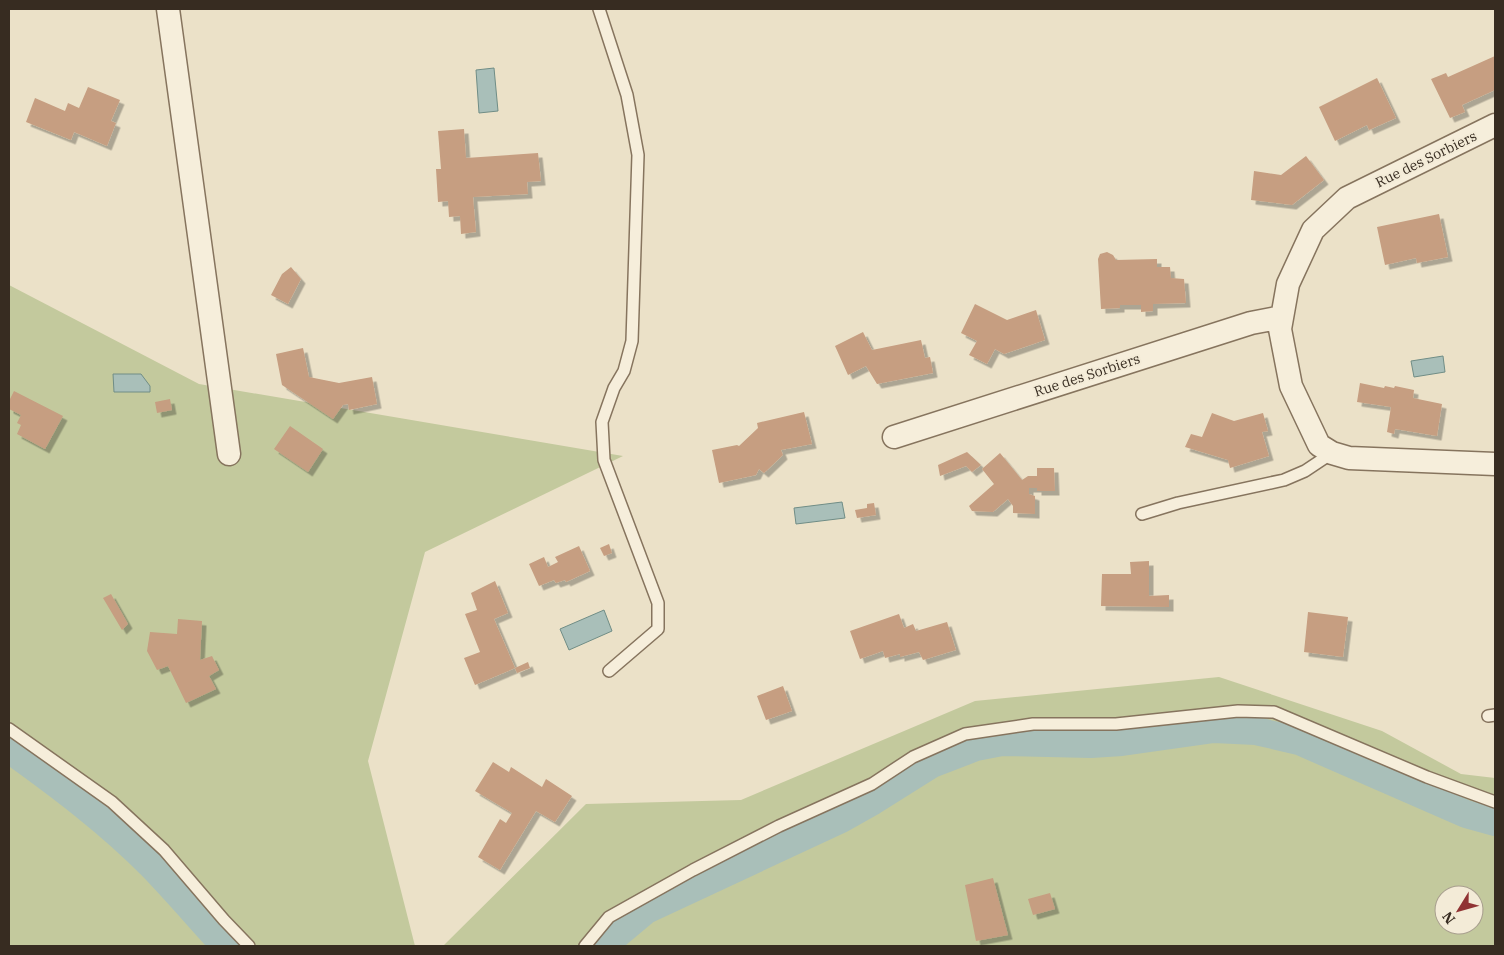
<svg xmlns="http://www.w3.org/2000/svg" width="1504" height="955" font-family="'IBM Plex Serif',serif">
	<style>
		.green { fill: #c3c99d; fill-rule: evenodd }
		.water { fill: #a9bfb9; stroke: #708d86 }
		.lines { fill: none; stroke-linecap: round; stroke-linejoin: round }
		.canal { stroke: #a9bfb9; stroke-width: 28 }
		.building { fill: #c69e81; filter: url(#shadow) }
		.lane-casing { stroke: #86745e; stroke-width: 14 }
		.street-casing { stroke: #86745e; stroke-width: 25 }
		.lane { stroke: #f6eedb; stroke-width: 11 }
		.street { stroke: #f6eedb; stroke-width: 22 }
		.labels { text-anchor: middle; stroke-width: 4; stroke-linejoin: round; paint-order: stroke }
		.street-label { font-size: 14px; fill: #372c21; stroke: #f3ebd7 }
	</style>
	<defs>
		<filter id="shadow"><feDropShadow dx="4.5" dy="4.5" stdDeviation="0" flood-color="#0004"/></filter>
	</defs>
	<rect width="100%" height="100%" fill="#ebe1c8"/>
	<!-- green -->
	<path class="green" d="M9 285 199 384 623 456 425 552 368 761 415 946H9Z
		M1219 677 1382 731 1461 774 1495 778V946H443L586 804 741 800 975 701ZM1444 895H1474V925H1444Z"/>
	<!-- water -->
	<path class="water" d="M494 68 498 111 479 113 476 70Z
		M1443 356 1445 372 1414 377 1411 361Z
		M141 374 150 386V392H114L113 374Z
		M842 502 845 518 796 524 794 508Z
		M604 610 612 631 569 650 560 629Z"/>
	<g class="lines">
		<!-- canal -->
		<path class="canal" d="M9 749C59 785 110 823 153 867 178 893 201 920 225 946
			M603 946 646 910 841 819 873 801 932 764 976 747 1002 742 1091 744 1122 742 1214 729 1256 731 1299 741 1466 814 1495 822"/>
	</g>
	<!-- building -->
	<path class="building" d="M1495 56V90L1462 105 1465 112 1450 118 1431 79 1446 73 1448 77Z
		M1377 78 1396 118 1369 130 1367 125 1335 141 1319 107Z
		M88 87 120 100 111 121 116 123 107 146 74 132 71 140 26 122 35 98 65 111 68 103 79 108Z
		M464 129 466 158 538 153 541 181 527 182 528 194 473 197 476 232 461 234 460 216 449 217 448 201 438 202 436 169H441L438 131Z
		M1306 156 1324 180 1292 205 1251 200 1254 171 1281 175Z
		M1439 214 1448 257 1417 263 1416 258 1385 265 1377 227Z
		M1107 252 1113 255 1116 260 1157 259V267H1170L1171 278 1184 279 1186 303 1153 304V311L1141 312V305H1120V308L1101 309 1098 259 1100 254Z
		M291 267 301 279 288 304 271 295 282 274Z
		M975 304 1007 320 1036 310 1045 340 1004 354 995 349 987 364 969 355 977 341 961 333Z
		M863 332 872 350 921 340 925 358 930 357 933 373 877 384 866 366 848 375 835 346Z
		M303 348 309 377 339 383 372 377 377 404 349 410 348 404 343 405 333 419 282 385 276 354Z
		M1360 383 1384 388 1385 386 1394 388 1395 386 1414 390 1413 398 1442 404 1437 436 1395 429 1394 434 1387 432 1391 407 1357 402Z
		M14 391 63 416 45 449 17 434 21 425 17 423 21 415 9 409V401Z
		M170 399 172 410 157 413 155 402Z
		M804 412 812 444 781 450 783 455 764 473 759 469 756 475 719 483 712 450 737 445 739 446 758 428 757 423Z
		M1212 413 1234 421 1263 413 1268 431 1262 432 1269 456 1230 468 1228 460 1185 447 1191 434 1202 437Z
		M290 426 323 449 308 472 274 449Z
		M967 452 981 465 972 472 966 466 940 476 938 465Z
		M1000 453 1022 480 1028 476H1037V468H1054L1055 491H1037V488H1029V494L1035 496V514L1013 513V506L1008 499 993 512 972 511 969 506 994 484 982 469Z
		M874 503 876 515 857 518 855 510 867 508V504Z
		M609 544 612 553 604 556 600 548Z
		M579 546 590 571 566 582 565 580 556 583 554 580 539 586 529 564 544 557 548 567 558 562 555 557Z
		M1149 561V596L1169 595V607L1101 606 1102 574H1131L1130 562Z
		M495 581 508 613 494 619 515 668 528 662 530 668 517 673 515 668 475 685 464 658 480 652 465 614 477 610 471 593Z
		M111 594 128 624 122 630 103 598Z
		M1308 612 1348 617 1343 657 1304 652Z
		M899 614 904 628 913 624 916 631 947 622 956 650 923 660 919 652 900 657V654L885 658 883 651 860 659 850 631Z
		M178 619 202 621 200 660 212 656 219 670 209 676 216 689 186 703 168 666 157 670 147 651 150 632 177 634Z
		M783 686 792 711 766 720 757 696Z
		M493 762 509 772 511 767 542 787 546 779 572 796 555 822 536 811 500 870 478 857 500 819 506 823 512 813 475 791Z
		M993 878 1008 935 976 941 965 885Z
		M1050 893 1055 909 1033 915 1028 899Z"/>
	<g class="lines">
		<!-- lane casing -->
		<g class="lane-casing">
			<path id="lane" d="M599 9 627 95 638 155 632 341 624 371 614 388 602 422 604 460 658 603V629L609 671
				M1142 514 1178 503 1284 480 1305 471 1332 453
				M1488 716 1495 715
				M9 729 112 802 164 850 224 920 249 946
				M585 946 609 917 693 870 779 826 872 784 913 757 965 734 1033 724H1116L1238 711 1274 712 1427 777 1495 802"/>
		</g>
		<!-- street casing -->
		<g class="street-casing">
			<path id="street" d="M168 9 229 454
				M1495 125 1347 198 1313 230 1288 284 1280 329 1291 386 1319 445 1332 453 1349 458 1495 464
				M894 437 1251 323 1282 317"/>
		</g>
		<!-- lane -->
		<use href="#lane" class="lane"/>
		<!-- street -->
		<use href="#street" class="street"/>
	</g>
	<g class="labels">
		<!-- street labels -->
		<g class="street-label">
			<text transform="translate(1426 159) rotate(-26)" y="5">Rue des Sorbiers</text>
			<text transform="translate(1087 375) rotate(-18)" y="5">Rue des Sorbiers</text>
		</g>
	</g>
	<!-- border -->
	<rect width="1504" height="955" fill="none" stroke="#372c21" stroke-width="20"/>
	<!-- north arrow -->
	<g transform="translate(1459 910) rotate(233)"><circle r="24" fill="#f3ebd7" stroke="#a89f8e"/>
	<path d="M0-4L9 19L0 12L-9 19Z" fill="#903333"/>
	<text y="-8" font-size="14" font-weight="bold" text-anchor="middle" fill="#372c21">N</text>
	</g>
</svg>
